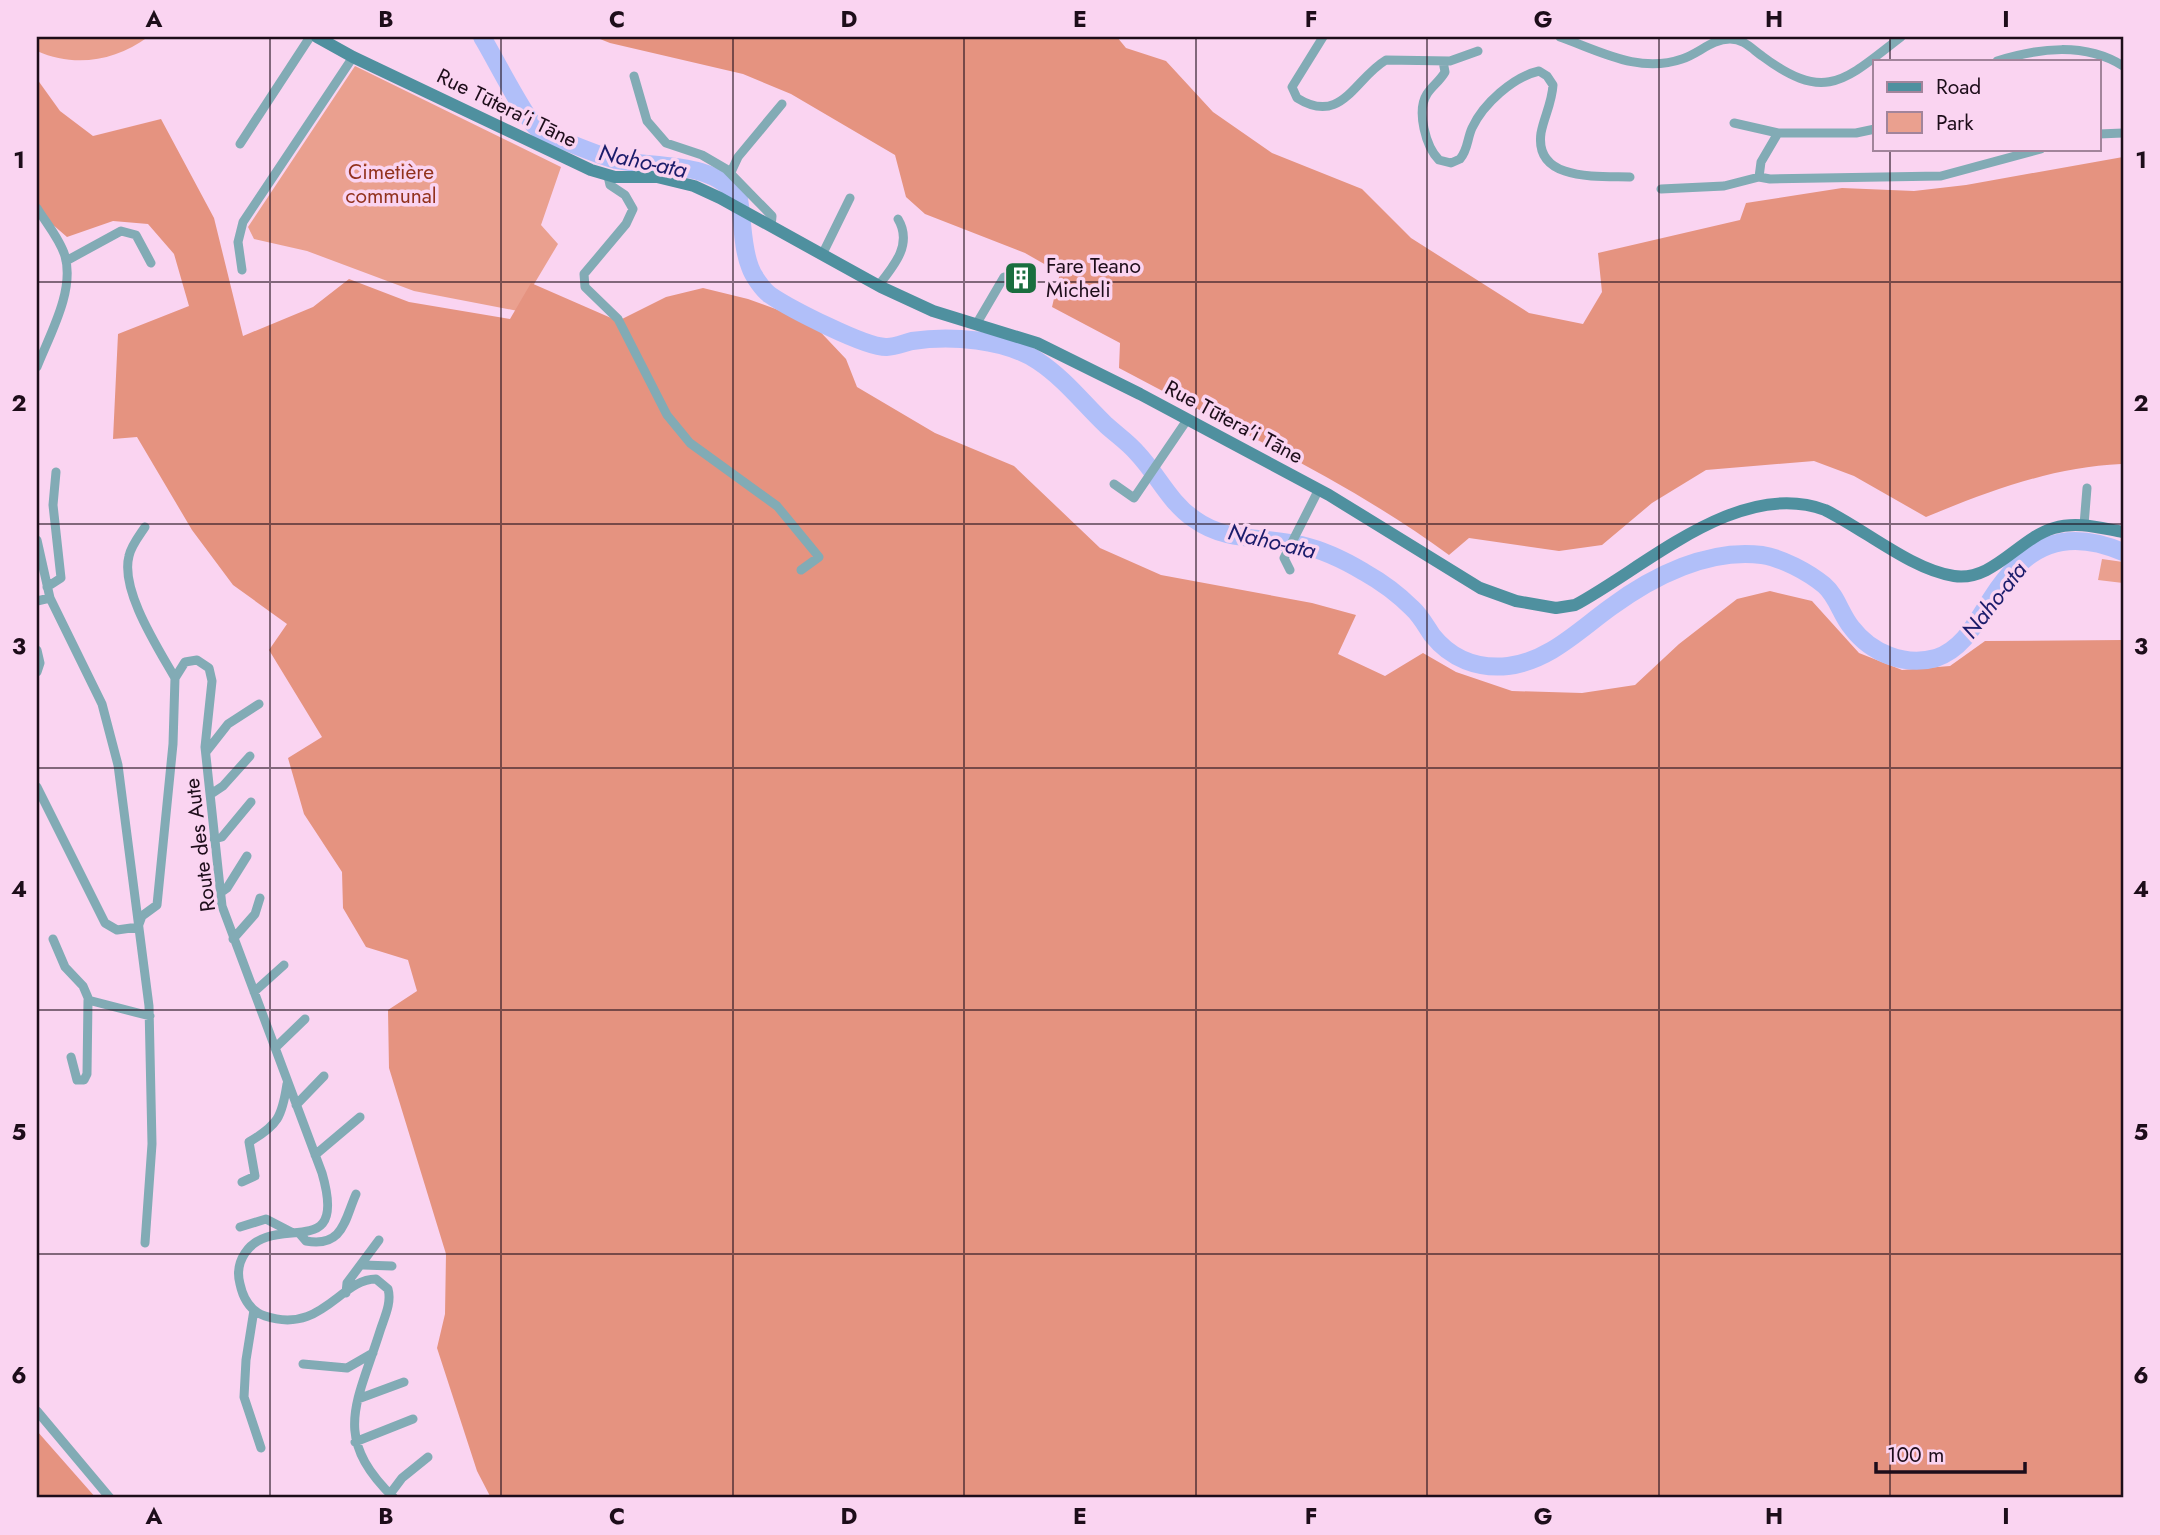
<svg xmlns="http://www.w3.org/2000/svg" width="2160" height="1535" font-family="Jost,sans-serif">
	<style>
		.green { fill: #eaa08f }
		.forest { fill: #e59380 }
		.lines { fill: none; stroke-linecap: round; stroke-linejoin: round }
		.river { stroke: #b1bff9; stroke-width: 18 }
		.street { stroke: #82abb5; stroke-width: 9 }
		.secondary { stroke: #4f909f; stroke-width: 12 }
		.grid { fill: none; stroke: #1d0d1a; stroke-width: 2; stroke-opacity: 0.55 }
		.labels { text-anchor: middle; stroke-width: 7; stroke-linejoin: round; paint-order: stroke }
		.street-label { font-size: 21px; fill: #1d0d1a; stroke: #fad4f1 }
		.park-label { font-size: 21px; fill: #92321d; stroke: #fad4f1 }
		.poi-label { font-size: 21px; fill: #1d0d1a; stroke: #fad4f1; text-anchor: start }
		.water-label { font-size: 23px; font-style: italic; fill: #1b1c6b; stroke: #fad4f1 }
		.neatline { fill: none; stroke: #1d0d1a; stroke-width: 2.5 }
		.grid-label { font-size: 23px; text-anchor: middle; font-weight: bold; fill: #1d0d1a }
	</style>
	<rect width="100%" height="100%" fill="#fad4f1"/>
	<!-- green -->
	<path class="green" d="M37 37H148C115 61 75 68 37 51Z
		M355 66 561 167 541 225 558 244 518 311 414 291 307 251 254 239 248 227Z
		M2102 559 2123 562V583L2098 580Z"/>
	<!-- forest -->
	<path class="forest" d="M595 37H1117L1126 48 1166 61 1213 112 1272 153 1362 189 1411 238 1529 313 1583 324 1602 292 1598 253 1740 220 1746 203 1842 188 1914 191 1966 185 2123 157V461L2121 464C2053 467 1989 491 1926 517L1854 476 1814 461 1706 470 1652 503 1602 545 1559 551 1469 538 1449 555C1347 480 1229 427 1119 368L1120 343 1052 307 1060 273 1025 253 925 214 906 197 895 155 791 94 743 74 610 43Z
		M37 79 60 111 93 136 161 119 214 218 243 336 313 307 349 279 409 302 510 319 531 283 618 321 666 297 703 288 748 299 811 322 846 359 857 387 935 433 1014 466 1100 548 1161 575 1312 603 1356 615 1338 654 1385 676 1423 653 1456 672 1512 691 1582 693 1635 685 1679 644 1737 599 1770 591 1812 601 1859 653 1902 670 1950 666 1985 641 2123 640V1498H491L477 1471 437 1348 445 1314 446 1254 389 1068 388 1010 417 991 408 960 366 947 343 908 342 872 304 814 288 758 322 737 269 650 287 624 233 585 192 530 137 437 113 439 118 334 189 306 174 254 148 224 113 221 67 237 37 211Z
		M37 1431 96 1498H37Z"/>
	<g class="lines">
		<!-- river -->
		<path class="river" d="M482 37C492 53 526 120 537 128 546 135 604 157 616 160 655 168 715 160 739 199 743 221 742 247 750 267 753 276 763 290 770 295 789 308 866 348 887 347 895 347 904 343 912 341 950 335 1005 339 1038 361 1065 379 1083 403 1106 425 1117 435 1129 443 1138 454 1157 474 1170 503 1194 519 1227 543 1263 536 1301 545 1323 550 1344 560 1364 572 1380 581 1398 594 1412 608 1420 615 1426 626 1432 635 1451 659 1478 669 1508 666 1549 661 1579 630 1611 607 1653 576 1709 548 1762 555 1782 558 1808 572 1824 585 1837 596 1841 615 1852 628 1871 653 1905 667 1936 658 1965 648 1977 620 1993 596 2026 545 2065 527 2123 552"/>
		<!-- street -->
		<path class="street" d="M1323 37 1292 87 1297 98C1342 126 1354 79 1386 60L1450 61 1478 51
			M1560 37C1600 51 1639 74 1682 59 1698 54 1712 39 1730 39 1744 39 1752 49 1762 56 1826 104 1845 80 1901 37
			M1443 61 1445 72C1440 81 1432 86 1427 94 1416 111 1426 147 1439 160L1451 163 1460 159C1468 150 1467 139 1472 128 1483 104 1513 77 1539 71L1547 76 1553 85C1552 103 1544 117 1541 133 1534 182 1599 176 1630 177
			M1997 61C2039 48 2085 42 2123 66
			M634 76 647 121 666 143 702 155 726 169 772 216 771 227
			M1734 123 1778 133
			M1875 129 1856 133H1778L1761 162 1759 177 1770 179 1941 176 2041 149
			M2099 134 2123 133
			M240 144 310 37
			M731 172 738 157 782 104
			M608 176 610 185 625 195 633 209 626 224 584 274 585 287 618 319 667 415 690 443 777 506 819 557 801 570
			M1661 189 1724 186 1759 177
			M37 208C46 223 60 239 65 256 75 291 49 336 37 367
			M822 255 850 198
			M66 261 121 231 136 235 151 263
			M242 270 238 242 243 222 353 57
			M878 286C894 266 913 244 898 219
			M977 323 1004 277
			M1114 484 1134 498 1187 420
			M2084 525 2087 488
			M145 527C139 536 131 546 129 556 120 590 158 648 175 678
			M37 540 50 598 102 704 118 765 149 1006 152 1144 145 1243
			M1290 570 1284 558 1319 489
			M47 587 61 578 53 505 56 472
			M37 601 50 598
			M37 650 40 663 37 672
			M206 752 228 724 259 704
			M37 787 105 923 117 930 138 927
			M211 794 223 786 250 756
			M214 839 222 837 251 802
			M220 893 227 888 247 856
			M138 927 142 916 157 905 173 744 175 678 185 662 197 660 209 668 212 681 205 747 222 906 322 1173C349 1266 274 1210 245 1253 239 1262 237 1273 240 1284 243 1298 250 1311 265 1316 322 1335 340 1279 376 1279L388 1289C392 1303 384 1318 380 1331 357 1404 331 1437 394 1498
			M53 939 65 967 83 986 89 1000
			M233 939 255 914 260 898
			M254 992 284 965
			M275 1048 305 1019
			M71 1057 77 1080H84L87 1074 88 1000 150 1016
			M296 1105 324 1076
			M315 1155 360 1117
			M242 1182 255 1176 249 1142C278 1125 282 1117 287 1084
			M240 1227 266 1219 293 1233
			M300 1234 306 1241C344 1248 345 1218 356 1194
			M363 1265 392 1266
			M346 1293 347 1283 379 1240
			M254 1310 246 1360 244 1397 261 1448
			M303 1364 347 1368 373 1353
			M358 1399 404 1382
			M37 1411 110 1498
			M355 1442 413 1419
			M390 1494 402 1478 428 1457"/>
		<!-- secondary -->
		<path class="secondary" d="M317 37 353 57 591 170 615 177H657L694 186 720 198 881 287 933 311 1037 343 1140 394 1329 495 1480 588 1516 601 1556 608 1575 605C1646 567 1739 478 1825 510 1864 529 1912 570 1954 576 1993 582 2019 538 2054 528 2077 521 2100 528 2123 532"/>
	</g>
	<!-- grid -->
	<path class="grid" d="M270 37V1498M501 37V1498M733 37V1498M964 37V1498M1196 37V1498M1427 37V1498M1659 37V1498M1890 37V61M1890 149V1498M37 282H2123M37 524H2123M37 768H2123M37 1010H2123M37 1254H2123"/>
	<!-- icons -->
	<defs>
		<g id="building-square" transform="scale(1.75)"><rect x="-9" y="-9" width="18" height="18" rx="4" fill="#1a6e3f" stroke="#fad4f1"/><path d="M-4-6H4V6H1V3H-1V6H-4ZM-2.5-4.3h1.7v1.8h-1.7ZM.8-4.3h1.7v1.8H.8ZM-2.5-1h1.7V.8h-1.7ZM.8-1h1.7V.8H.8Z" fill="#fff"/></g>
	</defs>
	<g fill-rule="evenodd">
		<use href="#building-square" x="1021" y="278"/>
	</g>
	<g class="labels">
		<!-- street labels -->
		<g class="street-label">
			<text transform="translate(507 108) rotate(26)" y="7">Rue Tūtera'i Tāne</text>
			<text transform="translate(1234 422) rotate(28)" y="7">Rue Tūtera'i Tāne</text>
			<text transform="translate(200 845) rotate(-97)" y="7">Route des Aute</text>
		</g>
		<!-- park labels -->
		<g class="park-label">
			<text x="391" y="179">Cimetière<tspan x="391" dy="24">communal</tspan></text>
		</g>
		<!-- poi labels -->
		<g class="poi-label">
			<text x="1046" y="273">Fare Teano<tspan x="1046" dy="24">Micheli</tspan></text>
		</g>
		<!-- water labels -->
		<g class="water-label">
			<text transform="translate(643 161) rotate(12)" y="8">Naho-ata</text>
			<text transform="translate(1272 541) rotate(13)" y="8">Naho-ata</text>
			<text transform="translate(1994 600) rotate(-52)" y="8">Naho-ata</text>
		</g>
	</g>
	<!-- border -->
	<rect width="2160" height="1535" fill="none" stroke="#fad4f1" stroke-width="77"/>
	<!-- legend -->
	<rect x="1873" y="60" width="228" height="91" fill="#fad4f1" stroke="#a2849b" stroke-width="2"/>
	<rect x="1887" y="82" width="35" height="10" fill="#4f909f" stroke="#a2849b" stroke-width="2"/>
	<text x="1936" y="94" font-size="21" fill="#1d0d1a">Road</text>
	<rect x="1887" y="112" width="35" height="21" fill="#eaa08f" stroke="#a2849b" stroke-width="2"/>
	<text x="1936" y="130" font-size="21" fill="#1d0d1a">Park</text>
	<!-- scale -->
	<path d="M1876 1462v10h149v-10" fill="none" stroke="#1d0d1a" stroke-width="3.5"/>
	<text x="1887" y="1462" font-size="21" fill="#1d0d1a" stroke="#fad4f1" stroke-width="5" paint-order="stroke">100 m</text>
	<rect x="38" y="38" width="2084" height="1458" class="neatline"/>
	<g class="grid-label">
		<text x="154" y="27">A</text>
		<text x="386" y="27">B</text>
		<text x="617" y="27">C</text>
		<text x="849" y="27">D</text>
		<text x="1080" y="27">E</text>
		<text x="1311" y="27">F</text>
		<text x="1543" y="27">G</text>
		<text x="1774" y="27">H</text>
		<text x="2006" y="27">I</text>
		<text x="19" y="168">1</text>
		<text x="2141" y="168">1</text>
		<text x="19" y="411">2</text>
		<text x="2141" y="411">2</text>
		<text x="19" y="654">3</text>
		<text x="2141" y="654">3</text>
		<text x="19" y="897">4</text>
		<text x="2141" y="897">4</text>
		<text x="19" y="1140">5</text>
		<text x="2141" y="1140">5</text>
		<text x="19" y="1383">6</text>
		<text x="2141" y="1383">6</text>
		<text x="154" y="1524">A</text>
		<text x="386" y="1524">B</text>
		<text x="617" y="1524">C</text>
		<text x="849" y="1524">D</text>
		<text x="1080" y="1524">E</text>
		<text x="1311" y="1524">F</text>
		<text x="1543" y="1524">G</text>
		<text x="1774" y="1524">H</text>
		<text x="2006" y="1524">I</text>
	</g>
</svg>
